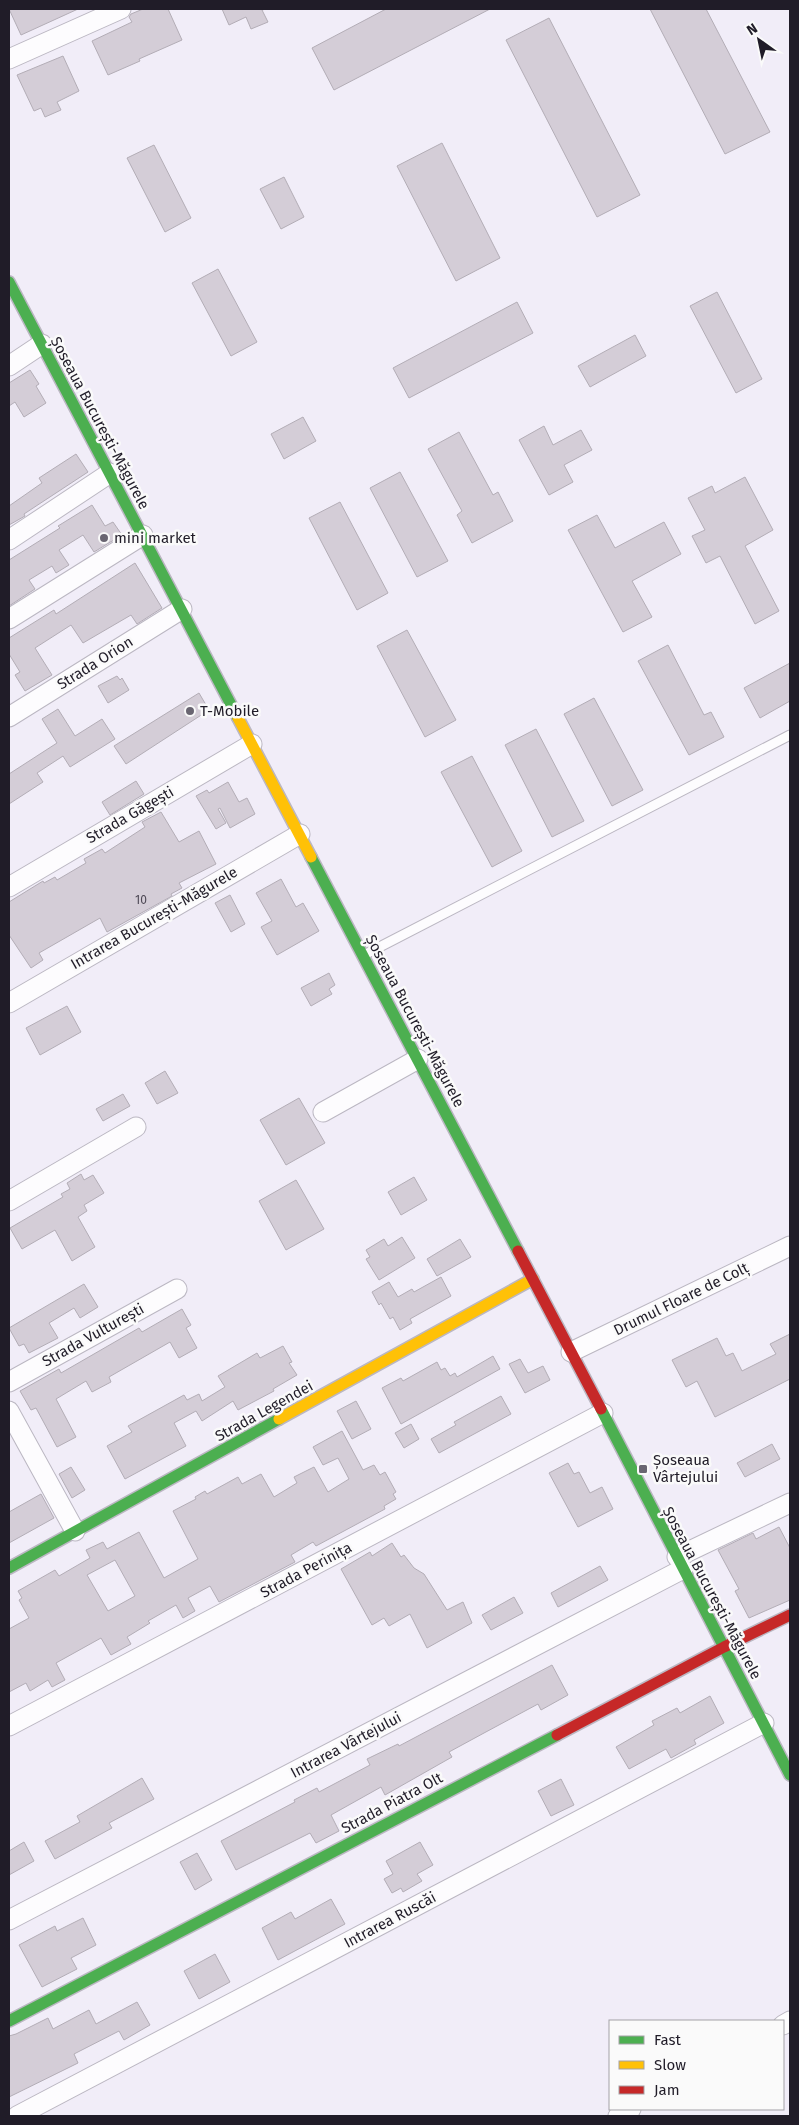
<svg xmlns="http://www.w3.org/2000/svg" width="799" height="2125" font-family="'Fira Sans',sans-serif">
	<style>
		.building { fill: #d4cdd7; stroke: #b3adb6; fill-rule: evenodd }
		.lines { fill: none; stroke-linecap: round; stroke-linejoin: round }
		.lane-casing { stroke: #bbb7c2; stroke-width: 11 }
		.street-casing { stroke: #bbb7c2; stroke-width: 21 }
		.fast-casing { stroke: #bbb7c2; stroke-width: 14 }
		.slow-casing { stroke: #bbb7c2; stroke-width: 14 }
		.jam-casing { stroke: #bbb7c2; stroke-width: 14 }
		.lane { stroke: #fdfcfe; stroke-width: 9 }
		.street { stroke: #fdfcfe; stroke-width: 19 }
		.fast { stroke: #4caf50; stroke-width: 11 }
		.slow { stroke: #ffc107; stroke-width: 11 }
		.jam { stroke: #c62828; stroke-width: 11 }
		.poi-dot { fill: #696571; stroke: #fafafa; stroke-width: 2 }
		.labels { text-anchor: middle; stroke-width: 5; stroke-linejoin: round; paint-order: stroke }
		.number-label { font-size: 12px; fill: #4d4854 }
		.street-label { font-size: 15px; fill: #201c28; stroke: #fafafa }
		.poi-label { font-size: 15px; fill: #201c28; stroke: #fafafa; text-anchor: start }
	</style>
	<rect width="100%" height="100%" fill="#f1edf8"/>
	<!-- building -->
	<path class="building" d="M9 9H78L21 35Z
		M143 9H168L182 40 139 59 140 61 108 75 92 41 132 22 129 17 131 14Z
		M222 9H266L262 10 268 22 251 29 246 17 229 25Z
		M386 9H490L334 90 312 48Z
		M650 9H706L770 132 725 154Z
		M549 18 640 195 597 217 506 40Z
		M63 56 79 91 57 102 61 110 45 117 41 108 34 111 17 75Z
		M442 143 500 258 456 281 397 166Z
		M154 145 191 218 165 232 127 158Z
		M284 177 304 217 281 229 260 189Z
		M218 269 257 342 231 356 192 283Z
		M717 292 762 379 736 393 690 306Z
		M517 302 533 333 409 398 393 368Z
		M635 335 646 356 590 387 578 366Z
		M30 370 39 384 36 386 46 403 24 417 15 402 9 406V383Z
		M303 417 316 441 284 459 271 434Z
		M544 426 553 445 581 430 592 450 564 465 573 482 549 495 519 440Z
		M459 432 493 495 498 492 513 521 472 543 457 515 462 511 428 449Z
		M76 454 88 472 24 514 25 516 9 525V506L42 483 39 478Z
		M400 472 448 561 417 577 370 488Z
		M745 477 773 530 745 546 779 611 755 624 720 556 706 563 692 536 705 530 688 498 712 486 715 493Z
		M340 502 388 593 357 610 309 518Z
		M92 505 105 526 113 522 122 535 94 552 83 535 59 550 69 565 56 573 52 566 29 580 35 589 9 606V560L60 528 58 526Z
		M597 515 615 548 664 522 681 554 632 581 652 617 623 632 568 530Z
		M135 563 162 608 137 624 131 615 83 643 71 625 35 648 52 675 25 691 15 675 20 672 9 654V638L54 610 56 614Z
		M407 630 456 720 425 737 377 646Z
		M668 645 704 715 711 712 724 737 689 755 638 661Z
		M790 663V701L760 718 744 688Z
		M117 676 120 680 122 678 129 690 108 703 98 686Z
		M199 693 209 710 126 764 114 746Z
		M594 698 643 790 612 806 564 714Z
		M58 709 75 736 102 719 115 739 70 767 63 756 37 773 43 782 9 804V774L57 743 42 719Z
		M536 729 584 821 552 837 505 745Z
		M472 756 522 851 492 867 441 772Z
		M136 781 144 794 110 815 102 802Z
		M228 782 239 802 247 798 255 814 230 828 220 808 218 809 226 823 216 829 196 796 207 790 209 793Z
		M161 812 179 842 199 831 216 864 179 883 182 888 171 894 172 896 107 932 100 918 39 953 43 960 31 968 9 935V902L43 881 44 883 55 877 57 880 86 863 84 859 102 849 105 853 145 827 142 822Z
		M281 879 296 907 303 903 319 931 277 955 261 927 272 921 256 893Z
		M230 895 245 924 231 932 215 903Z
		M329 973 335 985 329 989 332 994 311 1006 301 988Z
		M67 1006 81 1032 40 1055 26 1028Z
		M165 1071 178 1093 157 1104 145 1083Z
		M123 1094 130 1106 103 1121 96 1109Z
		M299 1098 325 1143 286 1165 260 1120Z
		M81 1174 84 1180 93 1175 104 1193 84 1205 87 1211 78 1217 95 1247 72 1261 55 1230 22 1249 10 1228 63 1197 61 1194 70 1189 67 1183Z
		M414 1177 427 1200 401 1215 388 1192Z
		M296 1180 324 1229 286 1250 259 1201Z
		M402 1237 415 1258 379 1280 366 1259 370 1257 366 1250 384 1239 388 1246Z
		M460 1239 471 1257 437 1276 427 1259Z
		M441 1277 451 1296 410 1319 412 1323 400 1330 393 1317 390 1319 381 1303 379 1305 372 1292 389 1282 398 1297 412 1289 414 1292Z
		M84 1284 98 1307 80 1318 74 1308 49 1323 58 1338 29 1353 24 1344 19 1346 9 1328Z
		M182 1309 191 1325 186 1328 197 1348 179 1358 170 1342 109 1377 111 1382 92 1392 86 1381 56 1399 76 1437 57 1447 36 1408 31 1410 20 1391 59 1369 61 1373 139 1328 142 1332Z
		M790 1334V1379L715 1417 697 1381 686 1387 672 1360 717 1338 726 1356 733 1353 742 1371 776 1354 770 1344Z
		M283 1346 292 1362 289 1363 297 1375 273 1389 274 1391 238 1410 233 1401 202 1421 196 1411 174 1423 186 1446 125 1479 107 1446 132 1432 128 1426 184 1395 187 1400 199 1394 202 1401 225 1387 218 1376 257 1353 260 1358Z
		M493 1356 500 1369 401 1424 382 1388 401 1378 403 1381 437 1362 441 1370 445 1368 450 1376 455 1373 457 1377Z
		M520 1359 528 1373 543 1366 550 1380 525 1393 509 1364Z
		M501 1396 511 1414 439 1453 431 1439 456 1425 454 1422Z
		M356 1401 371 1429 352 1439 337 1411Z
		M411 1424 419 1439 404 1448 395 1433Z
		M342 1431 363 1470 374 1465 380 1475 385 1472 396 1492 393 1494 396 1499 384 1506 385 1509 316 1546 313 1542 291 1555 295 1562 219 1602 210 1586 188 1598 195 1611 183 1618 176 1605 148 1621 150 1623 127 1637 131 1644 111 1655 101 1638 56 1663 65 1680 52 1687 48 1680 30 1691 26 1683 9 1692V1629L29 1618 19 1600 22 1598 18 1591 55 1570 59 1576 90 1558 86 1550 103 1542 107 1549 139 1532 164 1578 198 1559 173 1511 196 1499 195 1497 205 1491 207 1494 238 1477 242 1484 261 1474 274 1497 297 1483 294 1477 314 1467 328 1492 349 1479 338 1458 323 1465 313 1447ZM115 1560 135 1596 108 1611 87 1575Z
		M772 1444 780 1459 745 1477 737 1463Z
		M568 1463 574 1474 579 1472 590 1493 602 1487 613 1509 578 1527 549 1473Z
		M71 1467 85 1490 72 1498 59 1474Z
		M41 1494 54 1518 9 1543V1512Z
		M779 1527 790 1548V1600L749 1618 735 1591 739 1589 718 1550 753 1533 756 1539Z
		M392 1543 401 1557 404 1555 414 1568 424 1574 447 1610 463 1602 472 1623 427 1648 410 1614 389 1626 384 1618 372 1625 341 1569 370 1552 372 1556Z
		M600 1566 608 1580 558 1607 551 1593Z
		M514 1597 523 1613 491 1630 482 1615Z
		M552 1665 568 1695 541 1710 538 1704 484 1733 449 1752 452 1757 385 1795 381 1787 331 1815 339 1831 316 1843 310 1833 236 1870 221 1841 295 1802 294 1800 317 1788 319 1792 370 1765 367 1759 398 1744 399 1746Z
		M710 1696 724 1723 694 1740 696 1744 671 1758 666 1749 629 1769 616 1747 654 1725 652 1721 677 1708 680 1713Z
		M142 1778 154 1799 109 1823 112 1828 55 1859 45 1841 80 1822 77 1816Z
		M561 1779 574 1805 551 1816 538 1791Z
		M24 1842 34 1861 9 1875V1851Z
		M420 1842 433 1865 417 1874 422 1881 403 1892 401 1888 392 1893 384 1879 393 1874 386 1861Z
		M197 1853 212 1880 195 1890 180 1862Z
		M331 1899 345 1924 278 1960 262 1928 291 1912 295 1919Z
		M83 1918 96 1945 71 1958 77 1969 42 1987 19 1945 55 1926 57 1931Z
		M215 1954 230 1982 199 1999 184 1971Z
		M137 2002 150 2025 124 2040 119 2031 74 2054 78 2063 9 2097V2036L16 2034 48 2018 53 2029 89 2010 96 2024Z"/>
	<g class="lines">
		<!-- lane casing -->
		<g class="lane-casing">
			<path id="lane" d="M364 955 790 735"/>
		</g>
		<!-- street casing -->
		<g class="street-casing">
			<path id="street" d="M9 59 121 9
				M9 366 42 344
				M9 540 110 473
				M9 619 143 535
				M9 717 182 609
				M9 887 252 744
				M9 1003 300 834
				M323 1112 418 1059
				M9 1201 136 1127
				M571 1352 790 1246
				M9 1382 177 1289
				M9 1411 75 1531
				M677 1557 790 1503
				M9 1726 603 1413
				M9 1920 683 1569
				M783 2025 790 2021
				M17 2116 764 1723
				M618 2116 631 2109"/>
		</g>
		<!-- fast casing -->
		<g class="fast-casing">
			<path id="fast" d="M9 282 238 718
				M311 857 518 1251
				M601 1409 790 1775
				M9 1568 279 1419
				M9 2021 557 1735"/>
		</g>
		<!-- slow casing -->
		<g class="slow-casing">
			<path id="slow" d="M238 718 311 857
				M279 1419 533 1279"/>
		</g>
		<!-- jam casing -->
		<g class="jam-casing">
			<path id="jam" d="M518 1251 601 1409
				M557 1735 724 1647 790 1615"/>
		</g>
		<!-- lane -->
		<use href="#lane" class="lane"/>
		<!-- street -->
		<use href="#street" class="street"/>
		<!-- fast -->
		<use href="#fast" class="fast"/>
		<!-- slow -->
		<use href="#slow" class="slow"/>
		<!-- jam -->
		<use href="#jam" class="jam"/>
	</g>
	<!-- markers -->
	<g class="poi-dot">
		<circle cx="104" cy="538" r="5"/>
		<circle cx="190" cy="711" r="5"/>
		<rect x="638" y="1464" width="10" height="10" rx="2.5"/>
	</g>
	<g class="labels">
		<!-- number labels -->
		<g class="number-label">
			<text x="141" y="904">10</text>
		</g>
		<!-- street labels -->
		<g class="street-label">
			<text transform="translate(100 423) rotate(62)" y="5">Șoseaua București-Măgurele</text>
			<text transform="translate(95 663) rotate(-32)" y="5">Strada Orion</text>
			<text transform="translate(130 815) rotate(-30)" y="5">Strada Găgești</text>
			<text transform="translate(154 918) rotate(-30)" y="5">Intrarea București-Măgurele</text>
			<text transform="translate(415 1021) rotate(62)" y="5">Șoseaua București-Măgurele</text>
			<text transform="translate(681 1299) rotate(-26)" y="5">Drumul Floare de Colț</text>
			<text transform="translate(93 1335) rotate(-29)" y="5">Strada Vulturești</text>
			<text transform="translate(264 1411) rotate(-29)" y="5">Strada Legendei</text>
			<text transform="translate(306 1570) rotate(-28)" y="5">Strada Perinița</text>
			<text transform="translate(712 1593) rotate(62)" y="5">Șoseaua București-Măgurele</text>
			<text transform="translate(346 1745) rotate(-28)" y="5">Intrarea Vârtejului</text>
			<text transform="translate(392 1803) rotate(-28)" y="5">Strada Piatra Olt</text>
			<text transform="translate(390 1920) rotate(-28)" y="5">Intrarea Ruscăi</text>
		</g>
		<!-- poi labels -->
		<g class="poi-label">
			<text x="114" y="543">mini market</text>
			<text x="200" y="716">T-Mobile</text>
			<text x="653" y="1465">Șoseaua<tspan x="653" dy="17">Vârtejului</tspan></text>
		</g>
	</g>
	<!-- border -->
	<rect width="799" height="2125" fill="none" stroke="#201c28" stroke-width="20"/>
	<!-- legend -->
	<rect x="609" y="2020" width="175" height="90" fill="#fafafa" stroke="#a3a1a6"/>
	<rect x="619" y="2036" width="25" height="8" fill="#4caf50" stroke="#a3a1a6"/>
	<text x="654" y="2045" font-size="15" fill="#201c28">Fast</text>
	<rect x="619" y="2061" width="25" height="8" fill="#ffc107" stroke="#a3a1a6"/>
	<text x="654" y="2070" font-size="15" fill="#201c28">Slow</text>
	<rect x="619" y="2086" width="25" height="8" fill="#c62828" stroke="#a3a1a6"/>
	<text x="654" y="2095" font-size="15" fill="#201c28">Jam</text>
	<!-- north arrow -->
	<g transform="translate(759 40) rotate(327)" stroke="#fafafa" stroke-width="4" paint-order="stroke">
	<path d="M0-4L9 19L0 12L-9 19Z" fill="#201c28"/>
	<text y="-8" font-size="14" font-weight="bold" text-anchor="middle" fill="#201c28">N</text>
	</g>
</svg>
